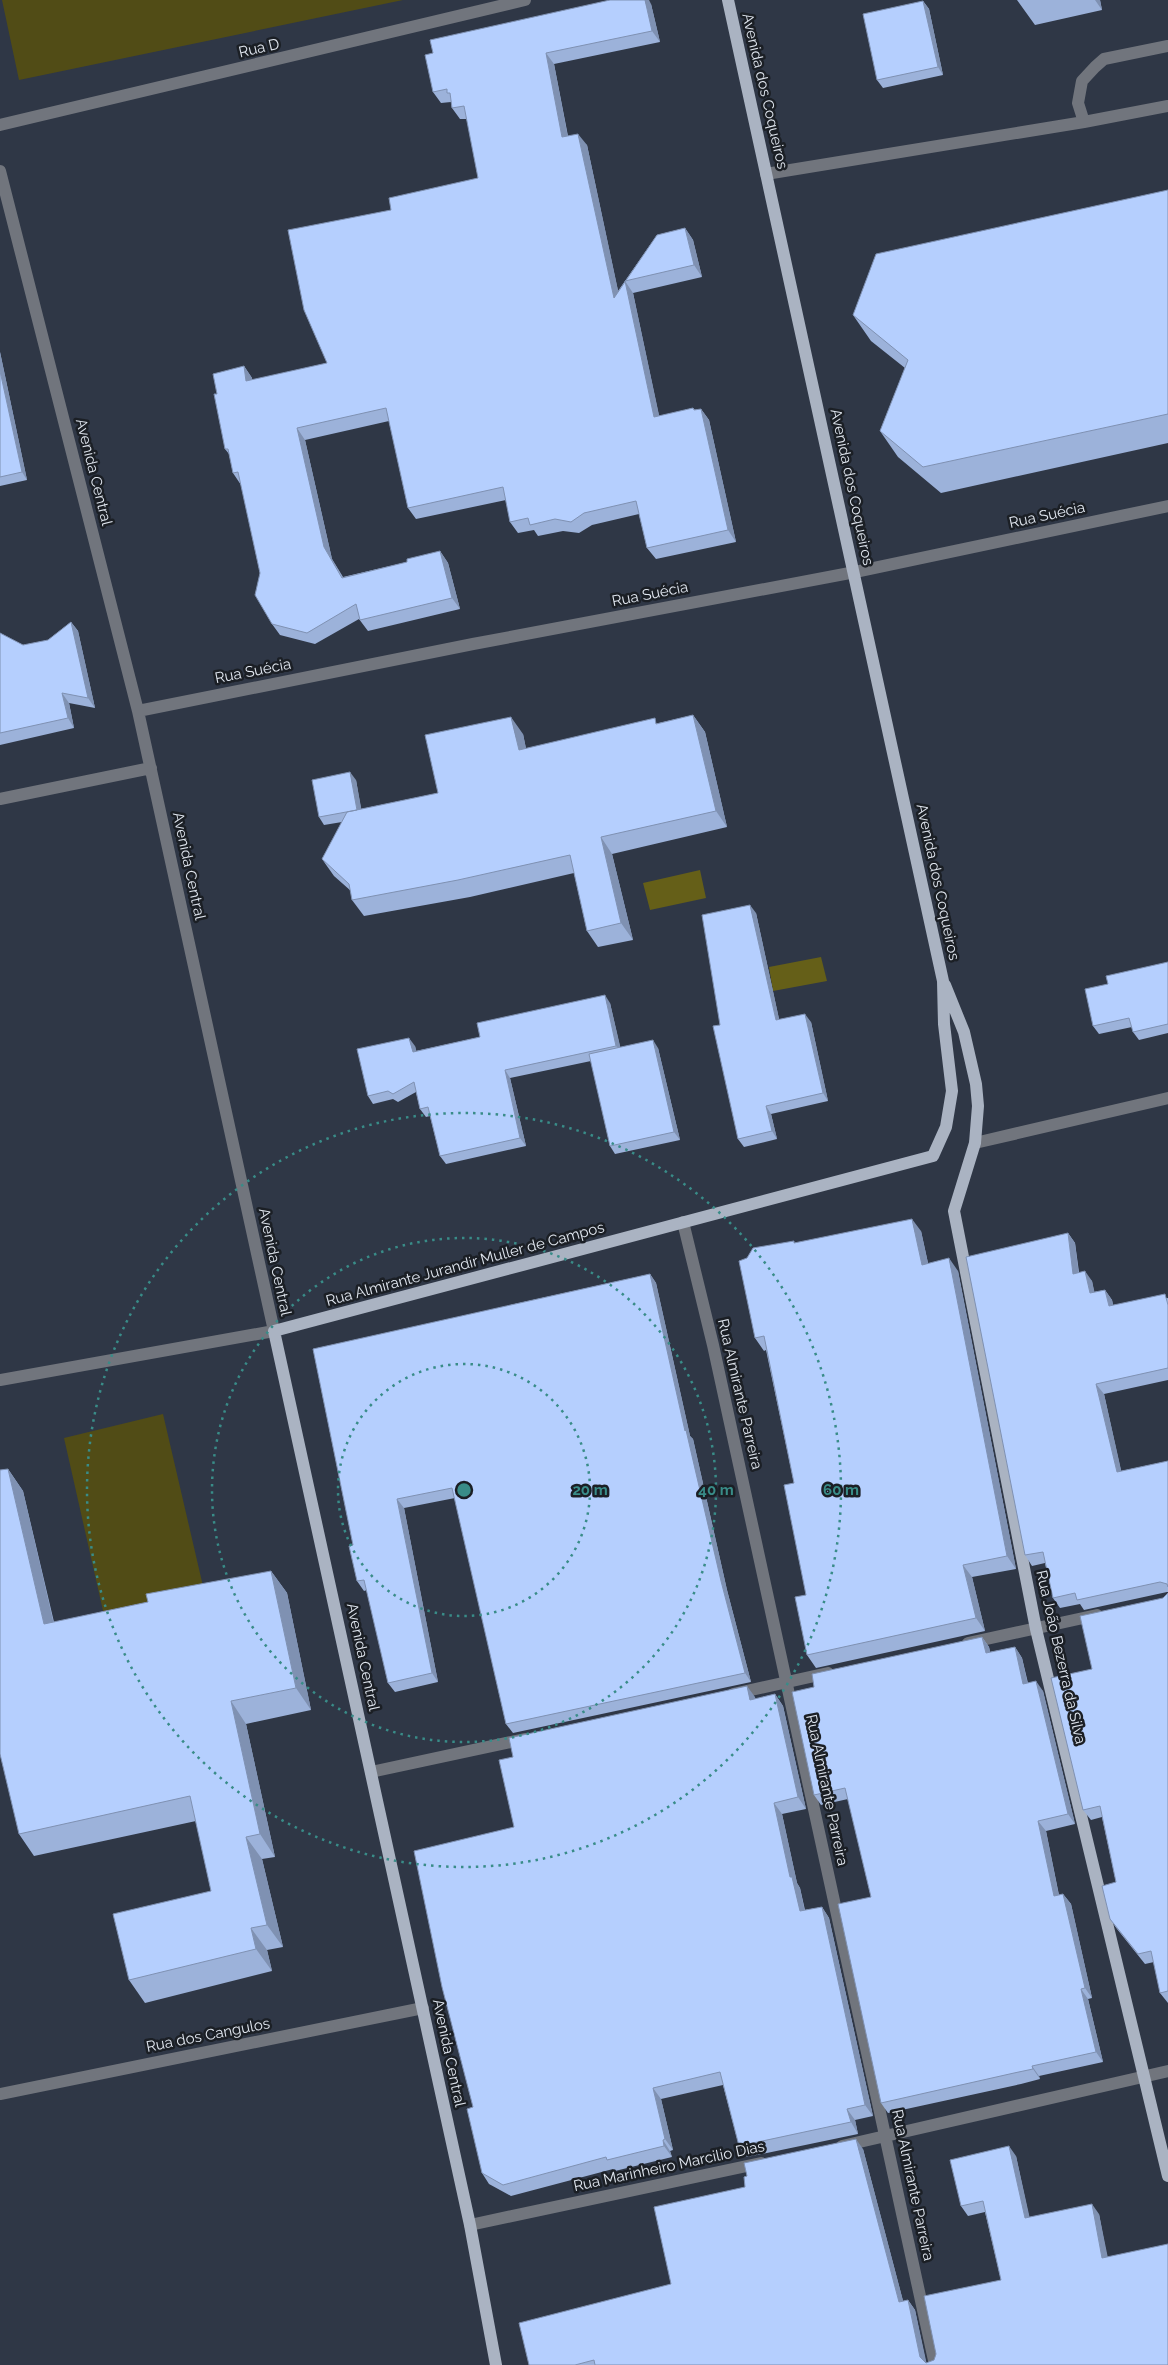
<svg xmlns="http://www.w3.org/2000/svg" width="1168" height="2365" font-family="Raleway,sans-serif">
	<style>
		.green { fill: #514c16 }
		.water { fill: #655f18 }
		.lines { fill: none; stroke-linecap: round; stroke-linejoin: round }
		.minor { stroke: #71757d; stroke-width: 12 }
		.major { stroke: #aab3c2; stroke-width: 12 }
		.wall { fill: #9cb2da }
		.shaded-wall { fill: #7f91b2 }
		.building { fill: #b5cffe; stroke: #7f91b2 }
		.ring { fill: none; stroke: #398c88; stroke-width: 2.5; stroke-dasharray: 2.5 5 }
		.labels { text-anchor: middle; stroke-width: 5; stroke-linejoin: round; paint-order: stroke }
		.street-label { font-size: 15px; fill: #e0e6ef; stroke: #1b1f25 }
		.centre { fill: #398c88; stroke: #1b1f25; stroke-width: 2.5 }
		.ring-label { font-size: 15px; text-anchor: middle; font-weight: bold; fill: #398c88; stroke: #1b1f25; stroke-width: 5; stroke-linejoin: round; paint-order: stroke }
	</style>
	<rect width="100%" height="100%" fill="#2f3746"/>
	<!-- green -->
	<path class="green" d="M2 0H403L19 80Z
		M163 1414 206 1599 106 1624 64 1438Z"/>
	<!-- water -->
	<path class="water" d="M700 870 706 898 650 910 643 883Z
		M821 957 827 981 773 991 769 967Z"/>
	<g class="lines">
		<!-- minor -->
		<path class="minor" d="M1084 122 1078 103 1082 81 1095 67 1104 59 1168 46
			M0 125 525 0
			M0 171 138 711 274 1331 0 1380
			M766 174 1084 122 1168 106
			M138 711 473 644 855 572 1168 506
			M0 799 151 768
			M975 1143 1168 1098
			M683 1222 713 1345 935 2365
			M968 1643 1097 1615
			M733 1694 828 1673
			M371 1772 525 1739
			M0 2094 423 2008
			M842 2146 1168 2071
			M470 2225 761 2163"/>
		<!-- major -->
		<path class="major" d="M945 985 964 1032 976 1084 978 1106 975 1143 954 1211 1036 1629 1168 2176
			M496 2365 470 2225 274 1331 933 1156 946 1127 952 1091 944 1024 943 981 728 0"/>
	</g>
	<!-- wall -->
	<path class="wall" d="M1017 0H1100L1102 10 1035 25Z
		M923 1 929 9 943 75 883 88 877 80Z
		M651 4 660 42 554 64 568 136 587 145 618 291 657 235 685 228 693 240 702 277 633 293 659 416 693 408 695 410 701 409 709 420 736 542 656 559 647 548 639 514 592 525 579 533 563 531 538 536 534 530 518 533 510 522 506 500 416 519 408 508 389 421 305 440 332 559 343 577 407 562 440 551 448 563 460 609 368 631 359 619 315 644 280 635 272 624 260 573 241 485 233 473 229 454 225 449 217 394 244 366 252 378V380L327 363 391 210 478 178 467 119H460L452 108 451 102 441 103 433 92Z
		M1168 190V443L941 493 898 457 880 431 905 368 871 341 853 315Z
		M0 352 27 480 0 486Z
		M71 622 78 631 95 708 69 703 74 728 0 745V633L23 645 48 640Z
		M693 715 705 732 727 827 612 854 633 940 598 947 587 931 574 873 470 897 364 916 352 900 351 891 334 876 322 859 342 822 324 825 319 817 356 780 361 809 438 793 523 734 526 749 659 723Z
		M756 913 779 1019 811 1022 828 1101 771 1114 777 1139 744 1147 738 1139 720 1025Z
		M1168 962V1033L1139 1040 1133 1032 1132 1027 1099 1034 1093 1026 1108 984Z
		M610 1003 620 1047 658 1048 680 1140 615 1154 610 1146 591 1061 510 1078 526 1146 446 1164 440 1156 430 1116 426 1117 420 1109 416 1092 398 1102 393 1099 373 1104 368 1096 415 1046 416 1051 480 1037Z
		M921 1231 928 1263 958 1271 1016 1569 972 1577 985 1631 816 1668 807 1655 806 1595 794 1483 766 1350 764 1351 755 1338 795 1243Z
		M1068 1233 1075 1243 1079 1272 1092 1281 1094 1292 1105 1290 1112 1300 1113 1305 1168 1298V1380L1104 1394 1121 1471 1168 1461V1592H1167L1084 1610 1080 1604 1060 1608 1053 1598 1045 1563 1032 1566 1025 1555Z
		M650 1274 656 1283 690 1436 693 1439 727 1590 751 1682 513 1733 506 1724 455 1498 404 1508 438 1682 395 1692 388 1683 367 1590 364 1591 357 1581 353 1545 313 1349Z
		M8 1469 23 1491 54 1622 148 1602 271 1571 287 1593 311 1710 246 1724 275 1857 262 1859 283 1947 267 1950 272 1971 145 2003 129 1980 211 1891 196 1821 34 1856 19 1834Z
		M1168 1593V2003L1160 1993 1154 1962 1145 1964 1117 1929 1110 1919 1116 1882 1102 1817 1091 1820 1083 1810 1092 1669Z
		M982 1637 989 1647 990 1652 1015 1647 1022 1658 1028 1683 1043 1691 1075 1824 1046 1831 1059 1895 1063 1894 1071 1904 1092 1998 1088 1999 1103 2062 1039 2076 1040 2079 1021 2084 888 2113 881 2103 871 1897 848 1799 821 1805 814 1795V1687Z
		M775 1694 783 1706 806 1809 782 1814 797 1883 800 1888 805 1910 822 1907 829 1918 873 2116 855 2120 858 2134 747 2157 739 2146 723 2085 661 2099 673 2150 670 2151 672 2157 615 2171 613 2169 511 2196 489 2184 482 2173 473 2107 514 1827 755 1697V1699Z
		M863 2149 903 2301 908 2300 915 2310 926 2363 934 2360 1001 2280 985 2212 968 2216 961 2206 1016 2156 1029 2217 1099 2214 1107 2257 1168 2365H529L671 2284 745 2187Z"/>
	<!-- shaded-wall -->
	<path class="shaded-wall" d="M645 0H649L651 4 660 42 652 31Z
		M1095 0H1100L1102 10Z
		M923 1 929 9 943 75 938 67Z
		M546 53 554 64 570 148 562 137Z
		M578 134 587 145 622 309 614 298Z
		M685 228 693 240 702 277 694 265Z
		M625 281 633 293 662 429 654 417Z
		M0 352 27 480 22 472 0 371Z
		M244 366 252 378 255 393 246 381Z
		M701 409 709 420 736 542 728 530Z
		M297 428 305 440 332 559 350 589 324 547Z
		M440 551 448 563 460 609 452 598Z
		M71 622 78 631 95 708 88 698Z
		M62 693 69 703 74 728 68 718Z
		M693 715 705 732 727 827 716 811Z
		M511 717 523 734 530 767 519 750Z
		M350 772 356 780 363 818 357 810Z
		M601 837 612 854 633 940 621 923Z
		M750 905 756 913 781 1028 776 1020Z
		M605 995 610 1003 622 1054 616 1046Z
		M805 1014 811 1022 828 1101 823 1093Z
		M409 1038 415 1046 419 1060 413 1052Z
		M653 1040 658 1048 680 1140 674 1132Z
		M505 1070 510 1078 526 1146 520 1138Z
		M766 1106 771 1114 777 1139 772 1131Z
		M912 1219 921 1231 931 1277 922 1265Z
		M1068 1233 1075 1243 1080 1284 1073 1274Z
		M949 1258 958 1271 1016 1569 1007 1556Z
		M1085 1271 1092 1281 1097 1303 1090 1293Z
		M650 1274 656 1283 690 1436 693 1439 727 1590 751 1682 745 1673 721 1581 685 1431Z
		M1105 1290 1112 1300 1116 1316 1109 1306Z
		M1096 1384 1104 1394 1124 1483 1117 1472Z
		M8 1469 23 1491 59 1646 44 1624Z
		M397 1499 404 1508 438 1682 432 1673Z
		M963 1565 972 1577 985 1631 976 1618Z
		M271 1571 287 1593 311 1710 296 1688Z
		M982 1637 989 1647 993 1663 986 1653Z
		M1015 1647 1022 1658 1030 1694 1023 1684Z
		M1036 1681 1043 1691 1075 1824 1068 1814Z
		M747 1686 755 1697 758 1711 750 1700Z
		M775 1694 783 1706 806 1809 798 1797Z
		M231 1701 246 1724 275 1857 260 1834Z
		M774 1803 782 1814 797 1883 800 1888 807 1922 800 1911 790 1877Z
		M1038 1821 1046 1831 1061 1906 1054 1896Z
		M246 1837 262 1859 283 1947 267 1925Z
		M1063 1894 1071 1904 1092 1998 1085 1988Z
		M822 1907 829 1918 873 2116 865 2105Z
		M251 1928 267 1950 272 1971 256 1949Z
		M1081 1989 1088 1999 1103 2062 1096 2052Z
		M1032 2066 1039 2076 1040 2079 1033 2069Z
		M653 2088 661 2099 673 2150 665 2139Z
		M847 2109 855 2120 858 2134 851 2122Z
		M856 2139 863 2149 906 2312 899 2302Z
		M663 2140 670 2151 672 2157 664 2146Z
		M1009 2146 1016 2156 1032 2228 1025 2218Z
		M1092 2204 1099 2214 1110 2268 1102 2258Z
		M908 2300 915 2310 927 2365 920 2357Z"/>
	<!-- building -->
	<path class="building" d="M610 0H645L652 31 546 53 562 137 578 134 614 298 657 235 685 228 694 265 625 281 654 417 693 408 694 410 701 409 728 530 647 548 636 501 584 513 571 522 555 519 530 525 528 518 510 522 503 487 408 508 386 408 297 428 324 547 342 578 407 562V559L440 551 452 598 360 620 356 604 307 633 272 624 255 595 260 573 238 472 233 473 228 449H225L214 394H217L213 374 244 366 246 381 327 363 304 310 288 230 391 210 389 198 478 178 464 106 452 108 450 93H447V89L433 92 425 55 433 53 430 40Z
		M923 1 938 67 877 80 863 14Z
		M1168 190V414L923 467 880 431 908 360 853 315 876 254Z
		M0 371 22 472 0 477Z
		M71 622 88 698 62 693 68 718 0 733V633L23 645 48 640Z
		M693 715 716 811 601 837 621 923 587 931 570 855 458 880 352 900 349 884 322 859 347 812 438 793 425 735 511 717 519 750 655 718 656 724Z
		M350 772 357 810 319 817 312 780Z
		M750 905 776 1020 805 1014 823 1093 766 1106 772 1131 738 1139 713 1026 720 1025 702 915Z
		M1168 962V1024L1133 1032 1129 1018 1093 1026 1085 989 1108 984 1106 976Z
		M605 995 616 1046 505 1070 520 1138 440 1156 428 1107 420 1109 414 1082 393 1094 388 1091 368 1096 357 1049 409 1038 413 1052 480 1037 477 1023Z
		M653 1040 674 1132 610 1146 589 1054Z
		M912 1219 922 1265 949 1258 1007 1556 963 1565 976 1618 807 1655 795 1597 806 1595 784 1485 794 1483 764 1336 755 1338 739 1261 747 1258 753 1248 794 1241V1243Z
		M1068 1233 1073 1274 1085 1271 1090 1293 1105 1290 1109 1306 1165 1294 1168 1305V1368L1096 1384 1117 1472 1168 1461V1587L1167 1584 1160 1582 1077 1600 1075 1593 1053 1598 1043 1552 1025 1555 966 1257Z
		M650 1274 685 1431 686 1430 721 1581 745 1673 506 1724 452 1488 397 1499 432 1673 388 1683 364 1580 357 1581 349 1546 353 1545 313 1349Z
		M8 1469 44 1624 148 1602 146 1594 271 1571 296 1688 231 1701 260 1834 246 1837 267 1925 251 1928 256 1949 129 1980 113 1914 211 1891 190 1796 19 1834 0 1754V1470Z
		M1168 1593V1991L1160 1993 1151 1951 1138 1954 1110 1919 1102 1886 1116 1882 1100 1806 1083 1810 1051 1678 1092 1669 1080 1616 1163 1598Z
		M982 1637 986 1653 1015 1647 1023 1684 1036 1681 1068 1814 1038 1821 1054 1896 1063 1894 1085 1988 1081 1989 1096 2052 1032 2066 1033 2069 1014 2073 881 2103 838 1904 871 1897 845 1788 814 1795 792 1692 814 1687 812 1674Z
		M747 1686 750 1700 775 1694 798 1797 774 1803 790 1877H792L800 1911 822 1907 865 2105 847 2109 851 2122 739 2146 720 2072 653 2088 665 2139 663 2140 664 2146 607 2160 606 2157 503 2185 482 2173 467 2109 473 2107 442 1987 414 1851 514 1827 499 1760 513 1757 509 1738Z
		M856 2139 899 2302 908 2300 920 2357 926 2363 934 2360 936 2354 924 2296 1001 2280 983 2201 961 2206 950 2160 1009 2146 1025 2218 1092 2204 1102 2258 1168 2244V2365H595L594 2360 575 2365H529L519 2323 671 2284 654 2207 745 2187 744 2177 747 2176 744 2163Z"/>
	<!-- distance rings -->
	<g class="ring">
		<circle cx="464" cy="1490" r="126"/>
		<circle cx="464" cy="1490" r="252"/>
		<circle cx="464" cy="1490" r="377"/>
	</g>
	<g class="labels">
		<!-- street labels -->
		<g class="street-label">
			<text transform="translate(259 48) rotate(-13)" y="5">Rua D</text>
			<text transform="translate(765 91) rotate(77)" y="5">Avenida dos Coqueiros</text>
			<text transform="translate(94 472) rotate(76)" y="5">Avenida Central</text>
			<text transform="translate(852 487) rotate(78)" y="5">Avenida dos Coqueiros</text>
			<text transform="translate(1047 515) rotate(-12)" y="5">Rua Suécia</text>
			<text transform="translate(650 594) rotate(-11)" y="5">Rua Suécia</text>
			<text transform="translate(253 671) rotate(-11)" y="5">Rua Suécia</text>
			<text transform="translate(189 866) rotate(78)" y="5">Avenida Central</text>
			<text transform="translate(938 882) rotate(78)" y="5">Avenida dos Coqueiros</text>
			<text transform="translate(275 1262) rotate(78)" y="5">Avenida Central</text>
			<text transform="translate(465 1264) rotate(-15)" y="5">Rua Almirante Jurandir Muller de Campos</text>
			<text transform="translate(740 1394) rotate(77)" y="5">Rua Almirante Parreira</text>
			<text transform="translate(363 1657) rotate(78)" y="5">Avenida Central</text>
			<text transform="translate(1061 1657) rotate(77)" y="5">Rua João Bezerra da Silva</text>
			<text transform="translate(827 1790) rotate(78)" y="5">Rua Almirante Parreira</text>
			<text transform="translate(208 2035) rotate(-11)" y="5">Rua dos Cangulos</text>
			<text transform="translate(449 2053) rotate(78)" y="5">Avenida Central</text>
			<text transform="translate(669 2166) rotate(-12)" y="5">Rua Marinheiro Marcilio Dias</text>
			<text transform="translate(913 2185) rotate(78)" y="5">Rua Almirante Parreira</text>
		</g>
	</g>
	<circle cx="464" cy="1490" r="8" class="centre"/>
	<g class="ring-label">
		<text x="590" y="1495">20 m</text>
		<text x="716" y="1495">40 m</text>
		<text x="841" y="1495">60 m</text>
	</g>
</svg>
